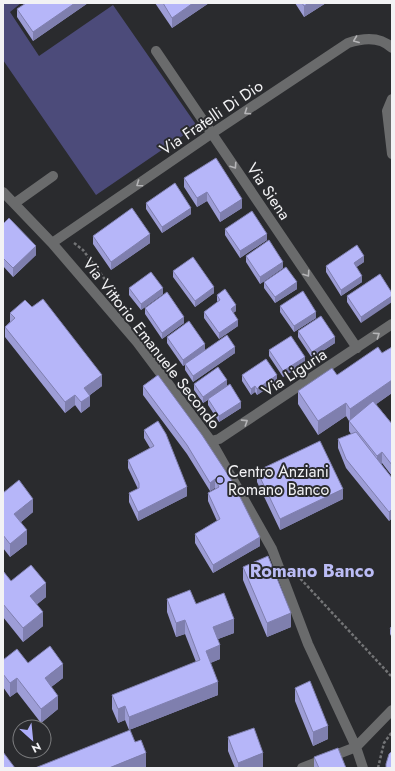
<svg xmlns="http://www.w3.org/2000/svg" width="395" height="771" font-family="Jost,sans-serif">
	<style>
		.green { fill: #4c4b7a }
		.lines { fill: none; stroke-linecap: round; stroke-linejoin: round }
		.path { stroke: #737476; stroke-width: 2.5; stroke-dasharray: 3 2; stroke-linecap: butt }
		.minor { stroke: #6a6b6c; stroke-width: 10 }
		.wall { fill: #9d9dd6 }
		.shaded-wall { fill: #7f7fae }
		.building { fill: #b6b6f9; stroke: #7f7fae }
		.oneway { stroke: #b5b5b7 }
		.poi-dot { fill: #aeaefa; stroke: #2a2b2e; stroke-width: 1.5 }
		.labels { text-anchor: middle; stroke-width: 4; stroke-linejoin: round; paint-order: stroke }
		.street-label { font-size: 16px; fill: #f2f2f4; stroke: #2a2b2e }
		.poi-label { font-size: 16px; fill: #f2f2f4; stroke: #2a2b2e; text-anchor: start }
		.quarter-label { font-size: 18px; font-weight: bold; fill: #bbbcf5; stroke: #2a2b2e }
	</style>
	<rect width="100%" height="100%" fill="#2a2b2e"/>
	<!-- green -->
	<path class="green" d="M3 3H21L10 12 39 56 113 5 197 126 96 195 3 60Z"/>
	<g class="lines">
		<!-- path -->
		<path class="path" d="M74 243 83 250 127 309
			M297 575 392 677
			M378 768 384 743 392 732"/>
		<!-- minor -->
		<path class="minor" d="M156 51 357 348
			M392 99 387 111 392 154
			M3 192 52 243 137 342 211 441 272 549 308 644 356 747 363 768
			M15 203 53 176
			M52 243 211 134 348 43C363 38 380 36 392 48
			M211 441 219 439 392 324
			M302 768 356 747 392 710"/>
	</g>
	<!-- wall -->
	<path class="wall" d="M26 3H88L33 41 17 17V9Z
		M155 3H209L172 28Z
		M295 3H326L304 17Z
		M184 178 242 208 220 222 207 201 197 207 184 187Z
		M146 203 191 214 162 233 146 209Z
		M3 224 36 255 13 277 3 266Z
		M225 229 267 240 240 258 225 235Z
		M93 236 150 243 111 270 93 244Z
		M246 256 283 268 260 284 246 262Z
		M364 262 356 267 362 282 341 296 326 272V266Z
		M173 271 214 293 195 307 173 277Z
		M380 274 361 323 347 302V296Z
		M264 282 297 289 275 303 264 288Z
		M129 288 163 294 141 310 129 295Z
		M217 295 236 311 233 313 238 326 219 339 204 318V312L218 302 217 301Z
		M280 306 316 318 294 332 280 312Z
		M145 308 184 323 162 339 145 314Z
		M10 313 102 386 90 395V406L81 413 75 405 65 413 5 337V327L10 322Z
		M298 331 335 343 312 358 298 337Z
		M167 337 205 350 235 353 193 382 185 370V365L183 366 167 343Z
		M392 347V393L376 404 392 424V476L382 463 381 464 392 478V518L389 521 346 468 338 448V439L351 434 349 431V421L346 416 318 435 298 404V391L337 375 382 353Z
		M269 350 305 363 283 377 269 356Z
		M158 375 260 546 213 573 195 543V534L217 521 208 501V493L215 489V488L210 491 187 454 143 395V386Z
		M242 375 277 382 257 395 255 392 251 395 242 381Z
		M194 384 227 386 241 408 219 422 208 405V400L203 403 194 390Z
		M144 430 187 496 138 521 129 502V493L138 489 128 468V460L150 448 144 438Z
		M257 471 343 499 280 530 257 482Z
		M3 493 33 512 21 522 27 544 10 557 3 548Z
		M243 567 291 627 267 637 243 580Z
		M3 571 11 581 46 597 36 605 43 626 23 642 3 617Z
		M167 599 196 604 234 633 218 639 220 659 210 663 218 695 129 730 125 720 118 723 112 709V695L196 662 185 634 176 637 167 612Z
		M392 627V638L390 634V628Z
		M3 660 63 678 51 687 58 709 41 723 17 692 10 697 3 687Z
		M295 688 328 739 313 746 295 701Z
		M228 737 263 767 260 768H235L228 751Z
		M314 757 346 768H314Z"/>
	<!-- shaded-wall -->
	<path class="shaded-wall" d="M75 3H88L33 41V32Z
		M193 3H209L172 28V18Z
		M309 3H326L304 17V6Z
		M207 192V201L197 207V198Z
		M242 199V208L220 222V213Z
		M191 208V214L162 233V227Z
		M150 234V243L111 270V262Z
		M267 234V240L240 258V251Z
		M36 246V255L13 277V268Z
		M364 256V262L354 269V263Z
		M283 262V268L260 284V277Z
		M362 276V282L341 296V290Z
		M297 282V289L275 303V297Z
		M214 287V293L195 307V301Z
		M163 288V294L141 310V304Z
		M392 296V302L361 323V317Z
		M236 305V311L231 315V309Z
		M316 312V318L294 332V326Z
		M184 317V323L162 339V333Z
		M238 320V326L219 339V333Z
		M335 337V343L312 358V352Z
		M205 344V350L183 366V360Z
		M235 347V353L193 382V376Z
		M305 357V363L283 377V371Z
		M102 375V386L84 399V388Z
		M277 375V382L257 395V389Z
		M227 380V386L203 403V397Z
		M392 380V393L350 423V409Z
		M255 386V392L251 395V389Z
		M75 395V405L65 413V402Z
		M90 396V406L81 413V402Z
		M241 402V408L219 422V416Z
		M346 403V416L318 435V421Z
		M382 452V463L377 467V456Z
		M215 479V488L210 491V483Z
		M187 487V496L138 521V512Z
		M343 489V499L280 530V519Z
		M33 499V512L14 528V514Z
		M392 509V518L389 521V512Z
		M27 530V544L10 557V544Z
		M260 537V546L213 573V565Z
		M46 583V597L30 610V596Z
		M43 612V626L23 642V628Z
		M291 613V627L267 637V623Z
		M234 619V633L213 641V627Z
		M185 620V634L176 637V623Z
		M220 645V659L206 665V651Z
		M63 664V678L45 692V678Z
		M17 678V692L10 697V683Z
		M218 682V695L129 730V717Z
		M58 696V709L41 723V709Z
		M125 706V720L118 723V709Z
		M328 726V739L313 746V732Z
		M146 753V767L144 768H109Z
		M263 753V767L260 768H238V763Z"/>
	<!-- building -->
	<path class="building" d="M26 3H75L33 32 17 9Z
		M163 3H193L172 18Z
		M302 3H309L304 6Z
		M216 158 242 199 220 213 207 192 197 198 184 178Z
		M175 183 191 208 162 227 146 203Z
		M132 208 150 234 111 262 93 236Z
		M252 211 267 234 240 251 225 229Z
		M9 218 36 246 13 268 3 258V224Z
		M269 240 283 262 260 277 246 256Z
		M357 245 364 256 354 263 362 276 341 290 326 266Z
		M193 257 214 287 195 301 173 271Z
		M286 267 297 282 275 297 264 282Z
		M151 272 163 288 141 304 129 288Z
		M380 274 392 293V296L361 317 347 296Z
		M225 289 236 305 231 309 238 320 219 333 204 312 220 300 217 295Z
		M303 291 316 312 294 326 280 306Z
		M167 292 184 317 162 333 145 308Z
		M43 299 102 375 84 388 90 396 81 402 75 395 65 402 5 327 15 318 10 313 25 300 32 307Z
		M321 316 335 337 312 352 298 331Z
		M189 321 205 344 183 360 167 337Z
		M227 335 235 347 193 376 185 364Z
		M291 336 305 357 283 371 269 350Z
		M378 347 382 353 392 347V380L350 409 346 403 318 421 298 391 332 368 337 375Z
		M266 359 277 375 257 389 255 386 251 389 242 375Z
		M218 367 227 380 203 397 194 384Z
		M158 375 202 435 232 481 260 537 213 565 195 534 220 519 208 493 219 487 215 479 210 483 187 445 143 386Z
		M230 384 241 402 219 416 208 399Z
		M373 401 392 424V465L382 452 377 456 349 421Z
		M158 421 166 434 187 487 138 512 129 493 139 488V483L128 460 154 446 144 430Z
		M356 432 392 478V509L389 512 346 459 338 439Z
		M320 441 343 489 280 519 257 471Z
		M19 480 33 499 14 514 27 530 10 544 3 535V493Z
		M268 556 291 613 267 623 243 567Z
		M31 565 46 583 30 596 43 612 23 628 3 604V571L11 581Z
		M190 590 196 604 224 593 234 619 213 627 220 645 206 651 218 682 129 717 125 706 118 709 112 695 200 660 185 620 176 623 167 599Z
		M392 627V631L390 628Z
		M50 646 63 664 45 678 58 696 41 709 17 678 10 683 3 674V660L17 649 28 663Z
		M310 681 328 726 313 732 295 688Z
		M254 728 263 753 238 763 228 737Z
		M130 730 135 742 141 740 146 753 109 768H35Z
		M338 748 346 768H319L314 757Z
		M392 751V768H386V764L389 754Z
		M3 752 15 768H3Z"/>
	<!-- one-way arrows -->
	<defs><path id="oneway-chevron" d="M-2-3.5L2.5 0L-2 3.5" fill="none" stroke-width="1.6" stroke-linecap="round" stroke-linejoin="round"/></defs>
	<g class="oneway">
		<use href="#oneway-chevron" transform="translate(356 40) rotate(159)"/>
		<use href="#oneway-chevron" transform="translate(247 112) rotate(146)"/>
		<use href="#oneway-chevron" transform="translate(234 166) rotate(56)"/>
		<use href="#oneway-chevron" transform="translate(139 184) rotate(145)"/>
		<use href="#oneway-chevron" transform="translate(307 274) rotate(56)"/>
		<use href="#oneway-chevron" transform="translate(377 335) rotate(-34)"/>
		<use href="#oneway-chevron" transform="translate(245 422) rotate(-33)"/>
	</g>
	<!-- markers -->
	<circle class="poi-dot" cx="220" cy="480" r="4"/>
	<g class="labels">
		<!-- street labels -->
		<g class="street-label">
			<text transform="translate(211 117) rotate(-34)" y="6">Via Fratelli Di Dio</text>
			<text transform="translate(269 191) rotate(56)" y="6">Via Siena</text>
			<text transform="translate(152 343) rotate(52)" y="6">Via Vittorio Emanuele Secondo</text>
			<text transform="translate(294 372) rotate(-33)" y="6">Via Liguria</text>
		</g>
		<!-- poi labels -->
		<g class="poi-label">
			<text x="228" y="477">Centro Anziani<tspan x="228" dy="18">Romano Banco</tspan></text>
		</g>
		<!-- quarter labels -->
		<g class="quarter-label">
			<text x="312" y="577">Romano Banco</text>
		</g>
	</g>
	<!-- border -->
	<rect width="395" height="771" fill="none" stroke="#f2f2f4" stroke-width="8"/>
	<!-- north arrow -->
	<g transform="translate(32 739) rotate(153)"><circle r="19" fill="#2a2b2e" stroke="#7a7b7d"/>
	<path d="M0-3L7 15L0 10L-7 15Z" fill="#aeaefa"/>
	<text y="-6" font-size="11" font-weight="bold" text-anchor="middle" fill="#f2f2f4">N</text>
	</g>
</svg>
